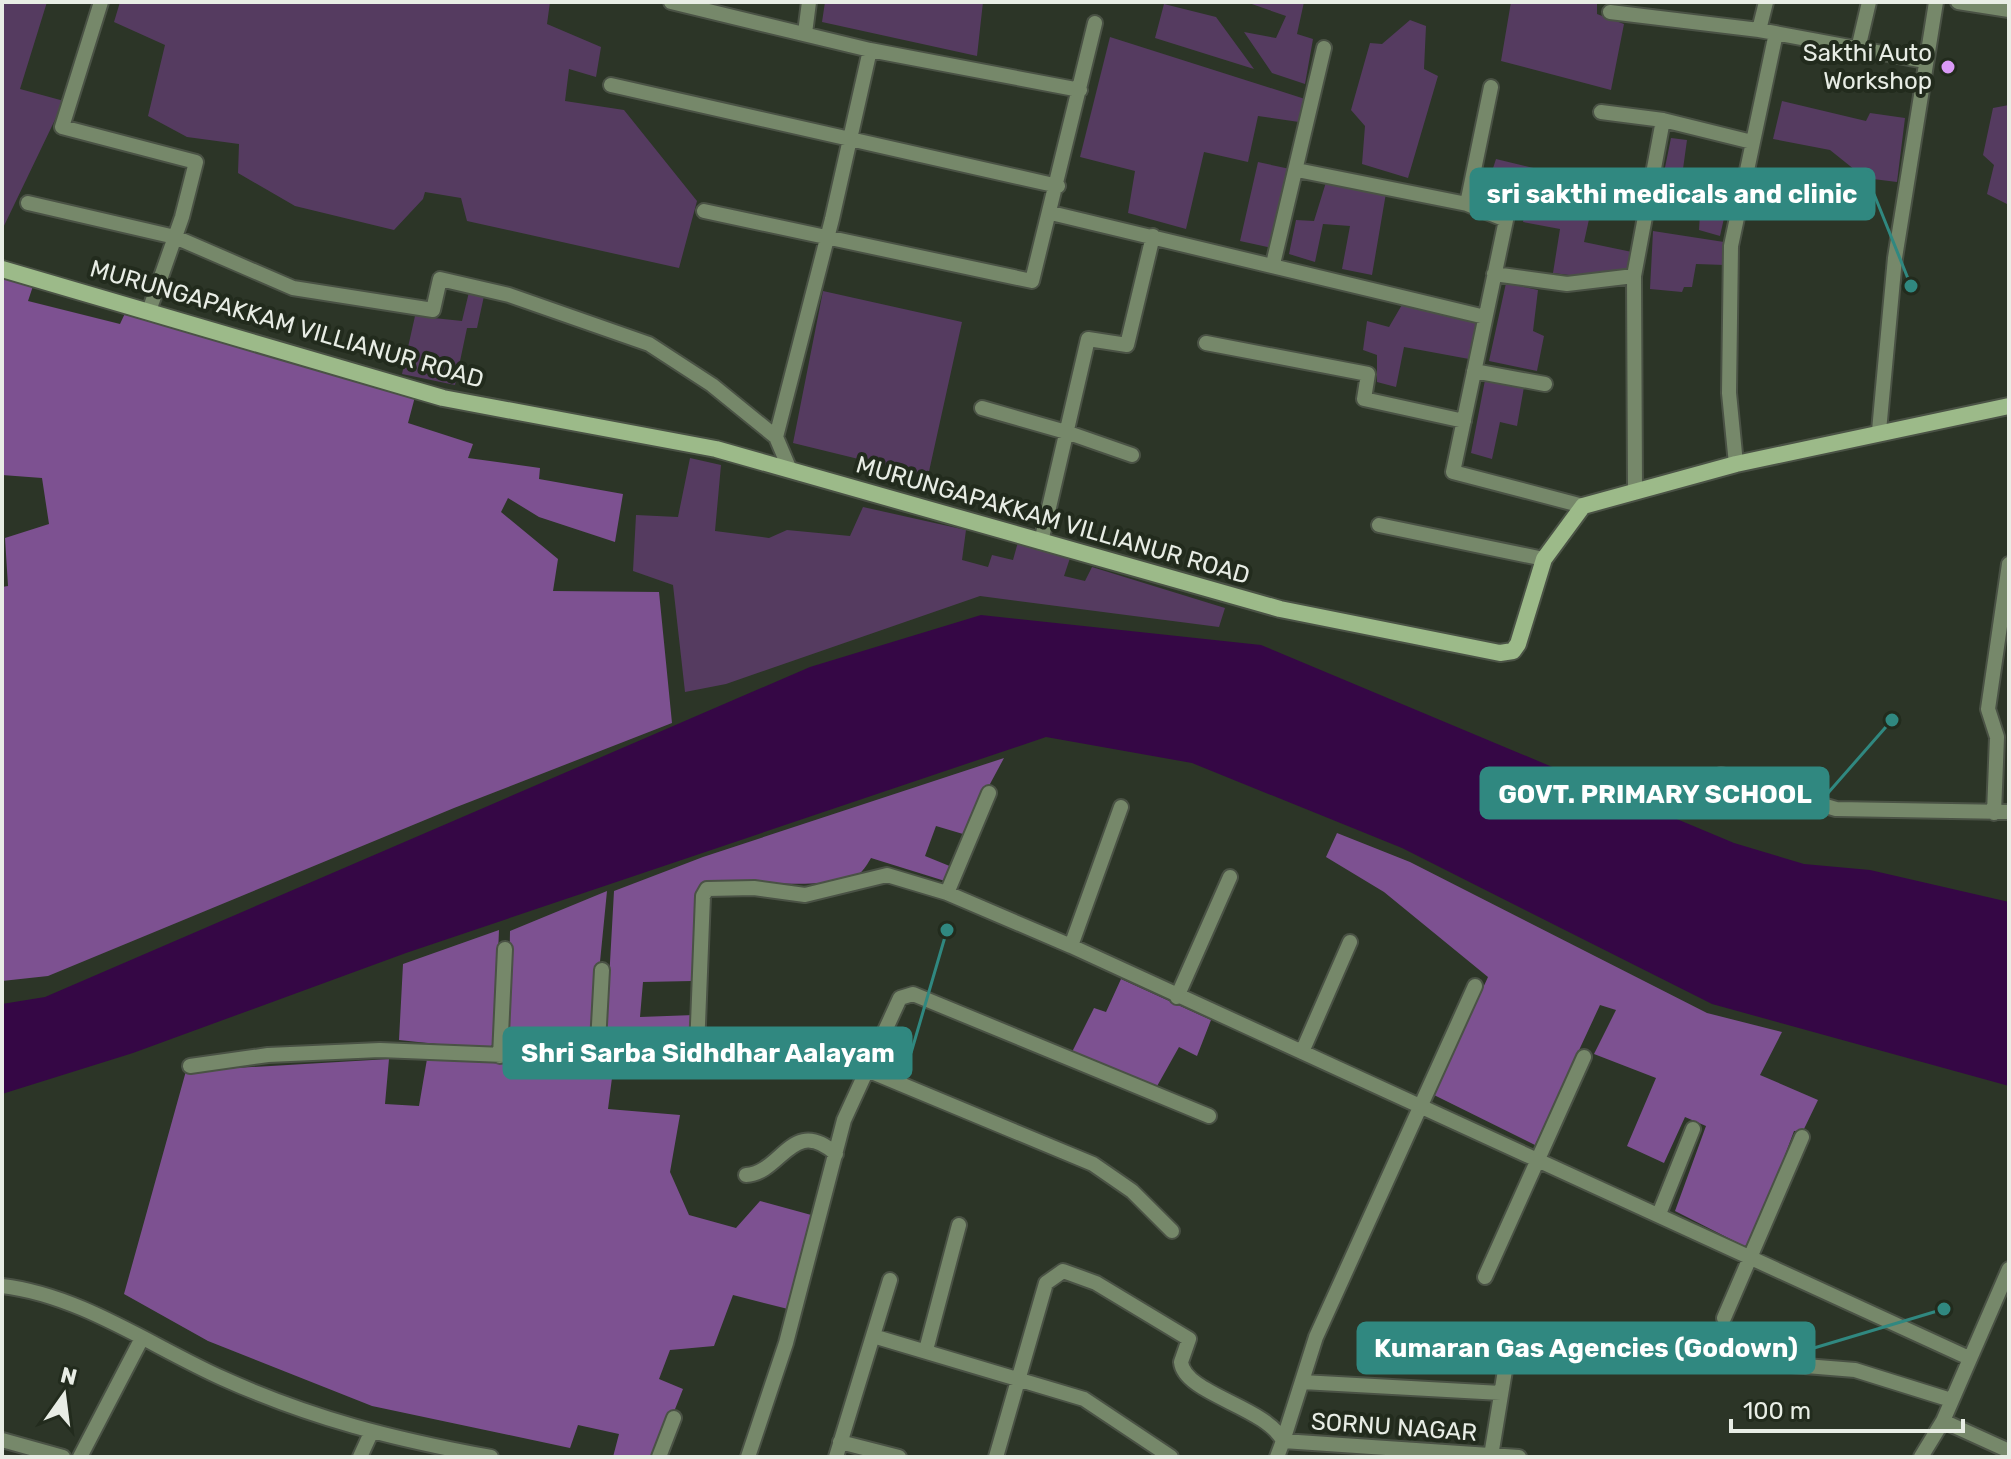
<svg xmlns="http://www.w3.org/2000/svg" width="2011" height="1459" font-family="Rubik,sans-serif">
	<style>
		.green { fill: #553b60 }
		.forest { fill: #7d5191 }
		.water { fill: #350745 }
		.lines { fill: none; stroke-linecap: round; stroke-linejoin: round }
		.street-casing { stroke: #4a5245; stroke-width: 18 }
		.secondary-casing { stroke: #4a5245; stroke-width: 20 }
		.street { stroke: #76886a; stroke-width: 14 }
		.secondary { stroke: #9cba89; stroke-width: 16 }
		.poi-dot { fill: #da9af6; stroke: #222b1d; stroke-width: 3 }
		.labels { text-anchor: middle; stroke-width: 8; stroke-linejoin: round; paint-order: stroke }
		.poi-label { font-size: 24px; fill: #e8ede5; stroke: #222b1d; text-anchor: end }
		.street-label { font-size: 24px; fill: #e8ede5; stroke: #222b1d }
		.leader { fill: none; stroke: #308880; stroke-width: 3 }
		.callout-dot { fill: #308880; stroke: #222b1d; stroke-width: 3 }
		.callout { fill: #308880; stroke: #308880; stroke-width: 3 }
		.callout-label { font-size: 26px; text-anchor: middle; font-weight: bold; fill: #fff }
	</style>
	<rect width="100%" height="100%" fill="#2c3527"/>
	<!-- green -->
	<path class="green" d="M2 2H47L20 89 64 101 2 230Z
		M120 2H550L547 24 601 47 596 77 569 69 565 101 624 110 697 201 679 268 467 221 461 198 425 192 423 199 394 230 295 206 238 173 239 144 187 137 148 116 165 45 114 22Z
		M825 2H983L977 56 822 22Z
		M1246 2H1304L1297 34 1313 39 1305 84 1272 73 1244 32 1276 38 1286 16Z
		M1511 2H1597V14L1624 24 1611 90 1501 61Z
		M1164 4 1216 17 1254 69 1155 38Z
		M1410 20 1426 26 1424 69 1438 76 1408 178 1362 164 1365 126 1351 110 1370 43 1382 44Z
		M1110 37 1305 99 1299 122 1258 116 1248 162 1204 152 1186 229 1128 213 1135 171 1080 157Z
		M1782 101 1866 121 1870 113 1905 118 1897 182 1865 178 1830 150 1773 139Z
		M2009 105V205L1987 194 1994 165 1983 155 1993 108Z
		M1671 138 1687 140 1683 169 1737 191 1734 204 1727 205 1720 236 1699 230 1701 196 1661 187Z
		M1496 159 1597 183 1584 242 1632 252 1628 272 1577 276 1553 273 1560 229 1523 222 1526 210 1484 196Z
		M1258 162 1290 169 1272 248 1240 241Z
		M1327 179 1386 193 1372 275 1342 269 1350 226 1323 224 1315 262 1289 254 1296 220 1314 221Z
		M1653 231 1724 242 1725 265 1696 264 1692 287H1684L1682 292 1650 289Z
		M1506 283 1538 290 1533 331 1544 336 1537 371 1489 361Z
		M823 291 962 322 928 476 793 443Z
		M469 292 484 296 477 328H467L455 385 402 374 415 316 462 321Z
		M1403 303 1477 319 1469 359 1404 347 1396 387 1377 382V355L1363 350 1367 321 1389 327Z
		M1485 380 1524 387 1517 426 1500 422 1492 459 1471 453Z
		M690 458 721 465 715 531 769 538 787 530 850 536 863 507 966 530 962 560 988 567 992 555 1013 560 1018 542 1070 558 1064 576 1085 581 1092 567 1225 608 1219 627 980 596 726 684 685 692 673 585 633 571 636 515 678 517Z"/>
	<!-- forest -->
	<path class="forest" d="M2 273 34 283 28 301 120 324 127 309 416 393 408 423 473 444 468 458 540 468 539 479 623 494 615 542 539 517 508 498 501 512 558 559 553 591 659 592 672 723 454 808 48 976 2 981V587L8 586 5 538 49 524 42 478 2 475Z
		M1004 758 963 834 936 826 925 856 952 867 945 881 871 858C868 863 864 870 860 873 833 892 741 880 707 881L698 888 692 981 643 982 640 1017 694 1015 688 1053 605 1052 614 891 703 857Z
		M1337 833 1410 862 1707 1013 1782 1032 1760 1075 1818 1100 1803 1131H1794L1750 1249 1675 1211 1706 1126 1685 1117 1664 1163 1627 1146 1656 1078 1594 1054 1616 1010 1600 1005 1535 1145 1434 1095 1488 977 1384 892 1326 857Z
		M607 891 591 1053 508 1047 510 931Z
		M499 930 494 1050 399 1040 403 964Z
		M1121 979 1211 1020 1197 1056 1179 1047 1156 1088 1072 1052 1094 1008 1106 1012Z
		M389 1059 385 1104 419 1106 427 1059 613 1070 608 1109 680 1115 670 1172 689 1215 736 1228 760 1201 815 1216 788 1309 733 1295 714 1346 670 1350 659 1379 683 1389 656 1457H613L619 1434 578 1425 570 1448 372 1406 208 1341 124 1294 186 1071Z"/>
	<!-- water -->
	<path class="water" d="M981 615 1261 645 1734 843 1804 864 1870 870 2009 902V1086L1712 1004 1402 848 1192 763 1046 737 406 953 133 1053 2 1094V1004L45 997 810 667Z"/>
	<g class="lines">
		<!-- street casing -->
		<g class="street-casing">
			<path id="street" d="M101 2 62 127 196 162 182 217 149 311
				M671 2 870 50 1080 90
				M1958 2 2009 10
				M1610 12 1759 30 1925 61
				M1759 30 1766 2
				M805 33 809 2
				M1858 49 1869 2
				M611 85 1058 186
				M1601 112 1663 120 1752 142
				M1297 170 1467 204 1506 220 1453 472 1583 506
				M28 203 175 237 293 288 433 310 440 279 509 295 649 344 712 385 776 437 790 470
				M1467 204 1491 87
				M704 211 1032 281 1095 23
				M1051 213 1485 317
				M1273 264 1324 48
				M1494 274 1567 284 1634 276
				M1206 343 1368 374 1364 399 1464 421
				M1474 371 1545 384
				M982 408 1066 432 1132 455
				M1879 431 1895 258 1936 2
				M776 437 832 219 870 50
				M1736 464 1729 393 1731 246 1776 33
				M1635 491 1634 276 1663 120
				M1379 525 1544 559
				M1041 542 1088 339 1127 345 1153 236
				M1721 775 1836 809 2009 812
				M1994 813 1997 737 1988 709 2009 564
				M947 893 989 793
				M1071 946 1121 807
				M1177 997 1230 877
				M1302 1052 1350 942
				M500 1056 505 949
				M597 1061 602 970
				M190 1066 268 1055 380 1050 683 1062 693 1057 697 1049 703 896 707 889 754 888 805 895 887 875 947 893 1071 946 1969 1358
				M867 1070 1093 1164 1132 1191 1172 1231
				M746 1175C782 1173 792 1115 836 1154
				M1659 1214 1693 1129
				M1485 1277 1584 1057
				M2 1286C80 1295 151 1346 222 1378 313 1419 393 1439 491 1457
				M1724 1318 1802 1137
				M873 1336 1084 1399 1171 1457
				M926 1350 959 1225
				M1302 1382 1501 1393
				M1943 1421 2009 1269
				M2 1440 63 1457
				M1283 1441 1316 1337 1475 986
				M840 1442 899 1457
				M1491 1456 1508 1352 1517 1343 1855 1370 1951 1400
				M80 1457 141 1340
				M360 1457 371 1433
				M659 1457 674 1418
				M748 1457 786 1343 844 1120 900 998 913 994 1209 1116
				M836 1457 890 1280
				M996 1457 1046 1283 1063 1271 1096 1283 1189 1339 1181 1362C1184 1394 1267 1407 1283 1441
				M1277 1457 1283 1441 1519 1457
				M1921 1457 1943 1421 2009 1451"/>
		</g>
		<!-- secondary casing -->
		<g class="secondary-casing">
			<path id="secondary" d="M2 269 443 398 716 449 1280 609 1500 653 1513 651 1518 644 1544 559 1583 506 1736 464 2009 406"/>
		</g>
		<!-- street -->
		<use href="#street" class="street"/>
		<!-- secondary -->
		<use href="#secondary" class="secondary"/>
	</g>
	<!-- markers -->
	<circle class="poi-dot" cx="1948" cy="67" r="8"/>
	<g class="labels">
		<!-- poi labels -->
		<g class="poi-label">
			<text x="1932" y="61">Sakthi Auto<tspan x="1932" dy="28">Workshop</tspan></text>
		</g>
		<!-- street labels -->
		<g class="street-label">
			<text transform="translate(287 324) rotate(16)" y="8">MURUNGAPAKKAM VILLIANUR ROAD</text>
			<text transform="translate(1053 520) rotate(16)" y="8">MURUNGAPAKKAM VILLIANUR ROAD</text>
			<text transform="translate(1394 1427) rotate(4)" y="8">SORNU NAGAR</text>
		</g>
	</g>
	<!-- callouts -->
	<path class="leader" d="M1911 286L1874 194M1892 720L1828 793M947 930L911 1053M1944 1309L1814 1348"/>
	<g class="callout-dot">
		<circle cx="1911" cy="286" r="8"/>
		<circle cx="1892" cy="720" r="8"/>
		<circle cx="947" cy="930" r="8"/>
		<circle cx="1944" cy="1309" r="8"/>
	</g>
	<g class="callout">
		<rect x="1471" y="169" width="403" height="50" rx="8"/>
		<rect x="1481" y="768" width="347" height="50" rx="8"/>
		<rect x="504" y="1028" width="407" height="50" rx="8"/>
		<rect x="1358" y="1323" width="456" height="50" rx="8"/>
	</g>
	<g class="callout-label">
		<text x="1672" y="203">sri sakthi medicals and clinic</text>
		<text x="1655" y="803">GOVT. PRIMARY SCHOOL</text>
		<text x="708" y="1062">Shri Sarba Sidhdhar Aalayam</text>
		<text x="1586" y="1357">Kumaran Gas Agencies (Godown)</text>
	</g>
	<!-- border -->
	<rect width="2011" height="1459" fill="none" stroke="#e8ede5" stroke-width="8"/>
	<!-- north arrow -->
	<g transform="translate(64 1395) rotate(14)" stroke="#222b1d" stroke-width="6" paint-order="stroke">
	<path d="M0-6L14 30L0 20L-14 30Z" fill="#e8ede5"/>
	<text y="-12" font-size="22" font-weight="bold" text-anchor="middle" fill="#e8ede5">N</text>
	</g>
	<!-- scale -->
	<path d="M1731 1419v12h232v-12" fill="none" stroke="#e8ede5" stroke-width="4"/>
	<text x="1743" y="1419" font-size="24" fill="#e8ede5" stroke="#222b1d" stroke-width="6" paint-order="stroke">100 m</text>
</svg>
